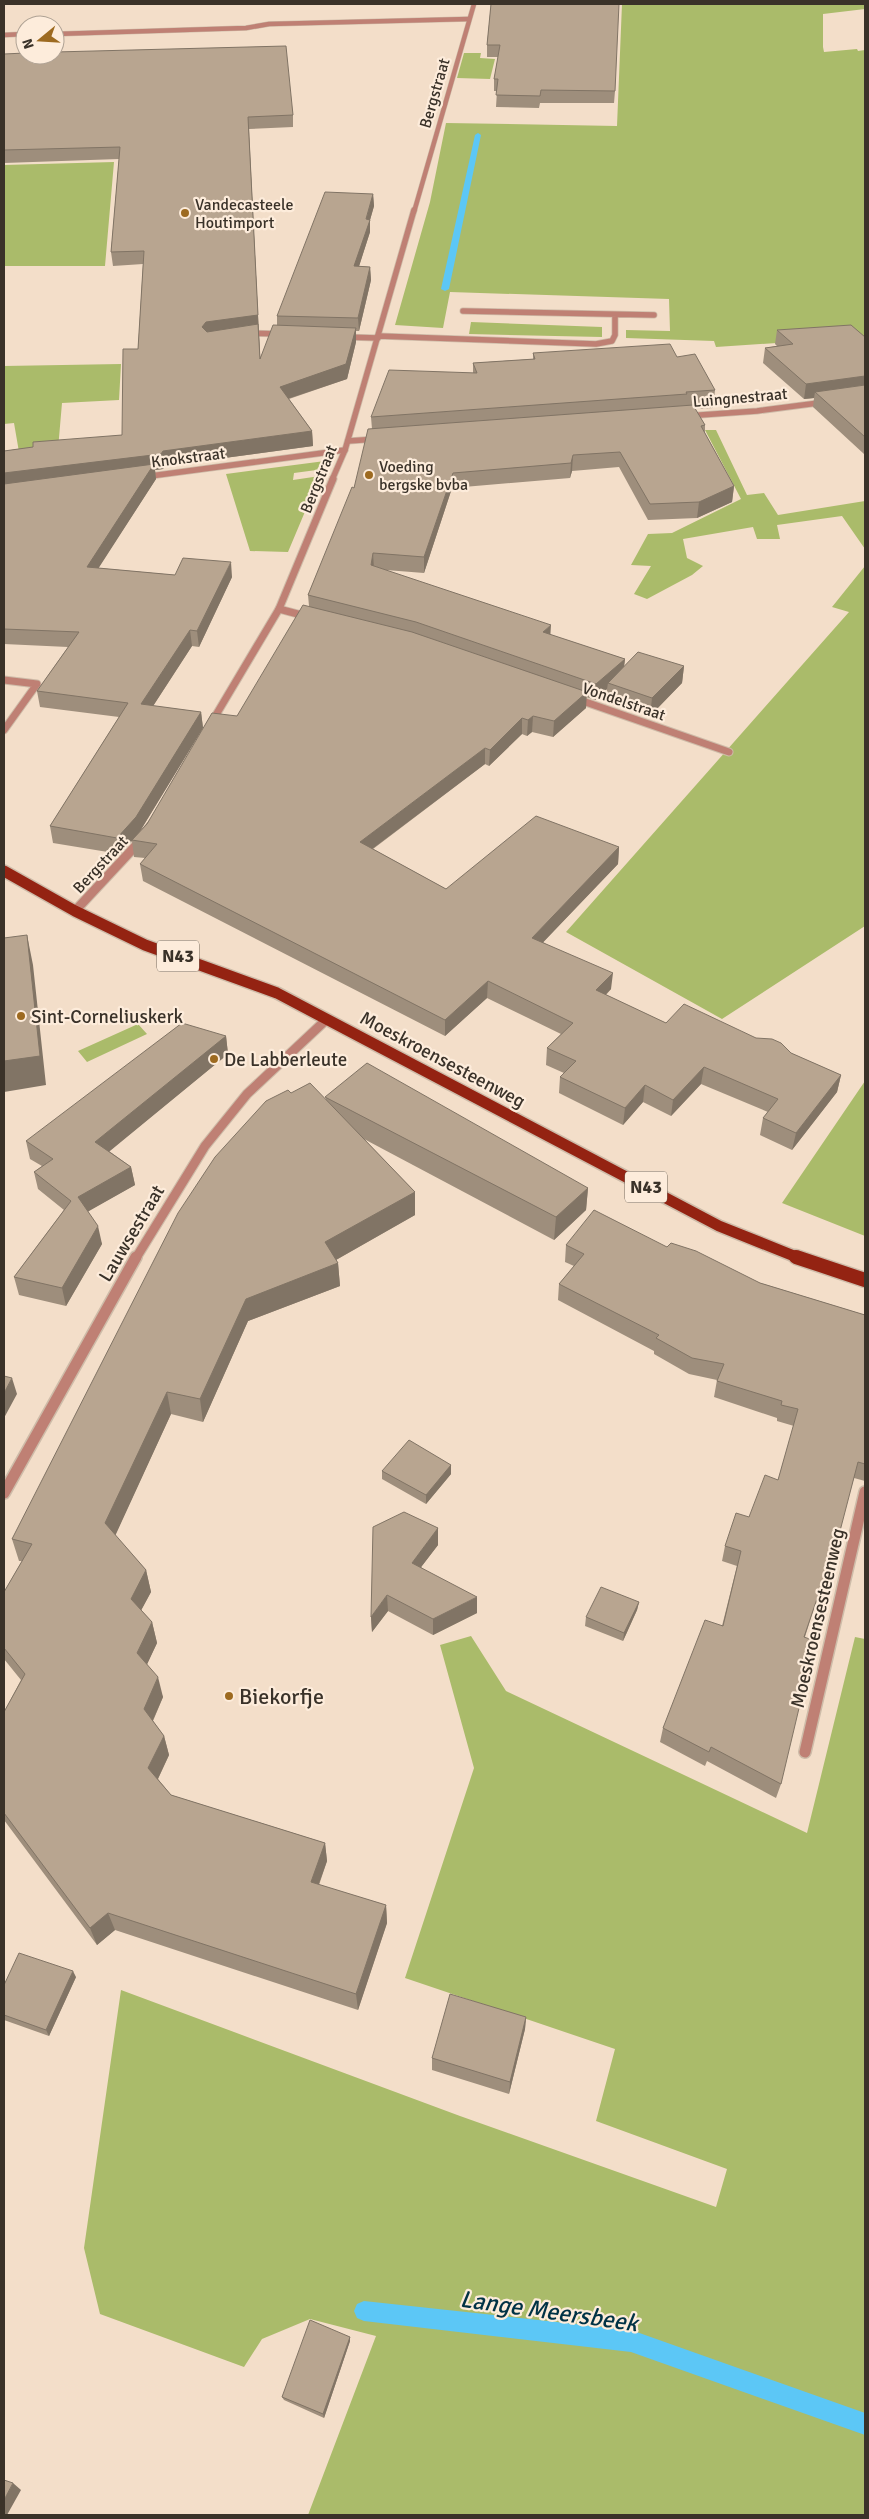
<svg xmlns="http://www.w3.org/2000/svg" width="869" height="2519" font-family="Signika,sans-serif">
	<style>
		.green { fill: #aabb6a }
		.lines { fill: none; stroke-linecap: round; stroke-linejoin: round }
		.stream { fill: #5cc7f6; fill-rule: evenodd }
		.service-far2-casing { stroke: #cebca9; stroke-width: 5.5 }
		.service-far1-casing { stroke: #cebca9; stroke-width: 7 }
		.service-casing { stroke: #cebca9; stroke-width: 9 }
		.minor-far2-casing { stroke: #cebca9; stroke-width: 7 }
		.minor-far1-casing { stroke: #cebca9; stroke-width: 9 }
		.minor-casing { stroke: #cebca9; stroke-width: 14 }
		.tertiary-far4-casing { stroke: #cebca9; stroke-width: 5.5 }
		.tertiary-far3-casing { stroke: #cebca9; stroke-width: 7 }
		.tertiary-far2-casing { stroke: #cebca9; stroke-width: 9 }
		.tertiary-far1-casing { stroke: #cebca9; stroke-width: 11 }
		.tertiary-casing { stroke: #cebca9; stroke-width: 14 }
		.primary-far1-casing { stroke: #cebca9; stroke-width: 14 }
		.primary-casing { stroke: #cebca9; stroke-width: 17 }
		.service-far2 { stroke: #bf8074; stroke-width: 4.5 }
		.service-far1 { stroke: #bf8074; stroke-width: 5.5 }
		.service { stroke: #bf8074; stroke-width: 7 }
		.minor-far2 { stroke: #bf8074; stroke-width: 5.5 }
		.minor-far1 { stroke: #bf8074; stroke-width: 7 }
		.minor { stroke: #bf8074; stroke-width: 11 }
		.tertiary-far4 { stroke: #bf8074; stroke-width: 4.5 }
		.tertiary-far3 { stroke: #bf8074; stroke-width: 5.5 }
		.tertiary-far2 { stroke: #bf8074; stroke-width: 7 }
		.tertiary-far1 { stroke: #bf8074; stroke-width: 9 }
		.tertiary { stroke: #bf8074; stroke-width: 11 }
		.primary-far1 { stroke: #942312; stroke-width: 11 }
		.primary { stroke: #942312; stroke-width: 14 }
		.wall { fill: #9e8e7c }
		.shaded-wall { fill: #817465 }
		.building { fill: #b8a590; stroke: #817465 }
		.poi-dot { fill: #9d6a20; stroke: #fdecdb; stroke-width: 2 }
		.labels { text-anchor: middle; stroke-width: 4.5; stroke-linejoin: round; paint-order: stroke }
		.far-street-label { font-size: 16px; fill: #3a3229; stroke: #fdecdb }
		.far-poi-label { font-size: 16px; fill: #3a3229; stroke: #fdecdb; text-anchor: start }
		.shield { fill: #fdecdb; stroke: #746a5e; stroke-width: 1 }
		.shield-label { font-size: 18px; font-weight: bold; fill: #3a3229 }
		.poi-label { font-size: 19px; fill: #3a3229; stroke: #fdecdb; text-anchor: start }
		.street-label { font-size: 19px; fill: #3a3229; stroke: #fdecdb }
		.near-poi-label { font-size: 22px; fill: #3a3229; stroke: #fdecdb; text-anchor: start }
		.near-water-label { font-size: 24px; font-style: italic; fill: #003245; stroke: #fdecdb }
	</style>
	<rect width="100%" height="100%" fill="#f3dec9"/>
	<!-- green -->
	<path class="green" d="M622 4H865V9L823 14V47L824 52 857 49 858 51 865 50V337L716 347 714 341 626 338V330L670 331 669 299 450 292 443 328 395 325 430 202 446 123 617 126Z
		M464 53H481L480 58 495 59 490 79 457 78Z
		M114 162 105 266H4V165Z
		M471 322 602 327V337L469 334Z
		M121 364 119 400 62 403 58 449 19 452 14 423 4 424V366Z
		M705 430H716L747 495 764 493 778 515 865 501V549L842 516 777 525 780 539H757L753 527 683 539 687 558 703 566 692 575 647 599 634 594 651 566 631 565 648 534 672 533 741 499Z
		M325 461 324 469 294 473 293 480 320 476 288 552 250 551 226 474Z
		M865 566V926L722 1019 566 932 849 612 832 607Z
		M138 1024 147 1034 87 1062 78 1051Z
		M865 1081V1236L782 1203Z
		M471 1636 506 1691 807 1833 855 1637 865 1639V2515H308L376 2336 310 2319 262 2339 244 2367 100 2314 84 2248 121 1990 460 2116 716 2207 727 2169 596 2121 615 2049 405 1978 474 1768 440 1645Z"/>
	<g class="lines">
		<!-- stream -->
		<path class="stream" d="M478 133 481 135 449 289 445 291 441 289 475 135Z
			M364 2301 631 2330 865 2413V2435L631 2352 364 2321 357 2318 354 2311 357 2304Z"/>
		<!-- service-far2 casing -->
		<g class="service-far2-casing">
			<path id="service-far2" d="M55 34 246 28 269 24 469 19
				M4 35 25 34"/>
		</g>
		<!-- service-far1 casing -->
		<g class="service-far1-casing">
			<path id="service-far1" d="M463 311 654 315
				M246 333 282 334
				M378 336 596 344 612 341 615 335V315
				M344 337 378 338"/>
		</g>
		<!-- service casing -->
		<g class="service-casing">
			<path id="service" d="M4 680 37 684 4 730"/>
		</g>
		<!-- minor-far2 casing -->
		<g class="minor-far2-casing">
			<path id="minor-far2" d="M686 416 757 411 826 402
				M348 441 377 439
				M143 477 345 450"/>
		</g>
		<!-- minor-far1 casing -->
		<g class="minor-far1-casing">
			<path id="minor-far1" d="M279 609 309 617
				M574 698 729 752"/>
		</g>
		<!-- minor casing -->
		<g class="minor-casing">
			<path id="minor" d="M805 1752 865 1492"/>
		</g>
		<!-- tertiary-far4 casing -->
		<g class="tertiary-far4-casing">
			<path id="tertiary-far4" d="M414 212 474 4"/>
		</g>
		<!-- tertiary-far3 casing -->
		<g class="tertiary-far3-casing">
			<path id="tertiary-far3" d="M332 480 345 450 414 210"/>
		</g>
		<!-- tertiary-far2 casing -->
		<g class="tertiary-far2-casing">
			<path id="tertiary-far2" d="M210 725 279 609 333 479"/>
		</g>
		<!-- tertiary-far1 casing -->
		<g class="tertiary-far1-casing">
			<path id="tertiary-far1" d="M75 911 142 839
				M136 1258 205 1146 247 1094 327 1019"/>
		</g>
		<!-- tertiary casing -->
		<g class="tertiary-casing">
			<path id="tertiary" d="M4 1493 136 1257"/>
		</g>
		<!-- primary-far1 casing -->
		<g class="primary-far1-casing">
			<path id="primary-far1" d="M4 871 75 911 145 945 277 993 719 1226 799 1258"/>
		</g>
		<!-- primary casing -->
		<g class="primary-casing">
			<path id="primary" d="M796 1257 865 1280"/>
		</g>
		<!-- service-far2 -->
		<use href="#service-far2" class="service-far2"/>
		<!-- service-far1 -->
		<use href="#service-far1" class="service-far1"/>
		<!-- service -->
		<use href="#service" class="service"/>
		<!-- minor-far2 -->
		<use href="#minor-far2" class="minor-far2"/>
		<!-- minor-far1 -->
		<use href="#minor-far1" class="minor-far1"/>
		<!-- minor -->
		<use href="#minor" class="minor"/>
		<!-- tertiary-far4 -->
		<use href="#tertiary-far4" class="tertiary-far4"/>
		<!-- tertiary-far3 -->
		<use href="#tertiary-far3" class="tertiary-far3"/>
		<!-- tertiary-far2 -->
		<use href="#tertiary-far2" class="tertiary-far2"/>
		<!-- tertiary-far1 -->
		<use href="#tertiary-far1" class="tertiary-far1"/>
		<!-- tertiary -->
		<use href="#tertiary" class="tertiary"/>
		<!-- primary-far1 -->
		<use href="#primary-far1" class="primary-far1"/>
		<!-- primary -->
		<use href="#primary" class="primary"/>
	</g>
	<!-- wall -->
	<path class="wall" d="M491 4 615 91 614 103H540L539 108 496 107 497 91H494V79L498 57H487V45Z
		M4 54 293 115V127L249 129 260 358 277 325V316L373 194 374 206 370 220V232L359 266 370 267 371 280 359 331H356V342L347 379 289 399 312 431 313 446 165 466 163 469 155 470 156 479 98 568 175 575 232 577 199 647 192 646 153 706 201 712 203 728 140 831 237 716 309 606 308 595 354 488 372 429 371 417 473 373V363L533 359V353L677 357 715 390 713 408 695 409 705 425V433L734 486 732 502 697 518 648 520 619 467 572 471 570 478 452 488 424 573 386 570 551 635 625 659 624 666H684L682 683 650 716 606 700 607 689 595 700 586 697V708L553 737 532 732 527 736 522 734 489 766 485 764 373 849 446 889 619 847 618 864 543 942 611 989 606 995 666 1023 756 1038 841 1075 837 1092 792 1150 760 1135 763 1118 768 1112 701 1084 671 1116 643 1102 623 1125 559 1093 560 1077 564 1073 546 1065 547 1048 561 1034 487 998 445 1036 143 881 140 864 145 858 134 857 132 841 120 854 53 843 50 826 119 717 40 707 37 691 68 647 4 644V451L33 447 122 435 138 349 143 264 113 266 111 252 119 159 4 163Z
		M777 330 865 337V454H864L813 407 814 398 804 399 763 363 765 348 777 346 775 344Z
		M226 1036 228 1054 109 1151 131 1167 135 1185 88 1211 102 1244 66 1306 19 1295 14 1277 64 1210 38 1189 34 1172 42 1166 30 1159 26 1141Z
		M291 1093 326 1099 325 1097 588 1188 586 1210 554 1240 364 1139 415 1192V1215L336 1260 338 1263 340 1286 248 1321 203 1422 171 1414 115 1535 146 1570 151 1592 141 1610 152 1622 157 1643 147 1664 163 1697 153 1721 164 1736 169 1755 158 1779 171 1795 325 1843 327 1861 319 1885 386 1905 387 1923 358 2010 115 1930 97 1945 4 1820V1712L21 1680 4 1659V1592L22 1561H19L12 1539Z
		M566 1245 667 1247 760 1283 865 1315V1481L854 1478 805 1637 781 1784 776 1798 707 1761 705 1766 660 1742 663 1728 722 1626 737 1566 722 1561 725 1546 749 1517 778 1480 794 1426 777 1421V1418L714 1397 717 1380 689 1374 654 1354V1351L558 1300 559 1284 574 1266 565 1262Z
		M451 1465V1474L426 1504 382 1479V1471Z
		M438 1528V1545L421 1567 477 1613 433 1635 388 1611 372 1632 371 1617Z
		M639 1602 637 1610 623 1641 585 1626 586 1617Z
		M76 1977 49 2036 4 2020V1985Z
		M526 2017 525 2029 509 2094 432 2070V2058Z
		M350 2337V2341L324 2418 284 2400 282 2397Z"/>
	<!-- shaded-wall -->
	<path class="shaded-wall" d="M248 117 261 373 207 336 202 327Z
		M373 194 374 206 370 220V232L355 279 354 266Z
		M370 267 371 280 359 331 358 318Z
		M356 328V342L347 379 281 401 280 387Z
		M865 376V385L815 392 814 398 804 399 806 384Z
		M312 431 313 446 165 466 163 469 155 470 156 479 89 583 87 567 4 489V473L163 451Z
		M573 455 572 471 570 478 571 463Z
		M453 473 452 488 424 573V557Z
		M734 486 732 502 697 518 699 502Z
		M373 553 374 569 371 565Z
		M231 562 232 577 199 647 197 631Z
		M551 625 550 641 543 632Z
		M190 630 192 646 144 720 141 704Z
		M625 659 623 675 608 683 607 689 595 700 596 684Z
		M684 666 682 683 650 716 652 698Z
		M587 692 586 708 553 737 554 721Z
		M201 712 203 728 139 833 120 854 117 838Z
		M533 716 532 732 527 736 528 720Z
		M522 718V734L489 766 490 750Z
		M485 748V764L360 858V842Z
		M619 847 618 864 532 954V938Z
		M27 935 33 965 46 1085 4 1092V1061Z
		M613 973 611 989 594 1006 596 990Z
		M488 981 487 998 445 1036V1020Z
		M226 1036 228 1054 99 1160 95 1142Z
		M704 1067 701 1084 671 1116 673 1100Z
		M841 1075 837 1092 792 1150 796 1133Z
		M645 1085 643 1102 623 1125 625 1108Z
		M131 1167 135 1185 82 1215 78 1197Z
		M588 1188 586 1210 554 1240 556 1217Z
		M415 1192V1215L327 1265 325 1242Z
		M98 1226 102 1244 66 1306 62 1288Z
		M338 1263 340 1286 248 1321 203 1422 200 1399 246 1299Z
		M12 1378 17 1394 4 1418V1393Z
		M167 1392 171 1414 111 1545 105 1523Z
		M451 1465V1474L426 1504V1495Z
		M438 1528V1545L412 1579V1563Z
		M146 1570 151 1592 136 1620 131 1599Z
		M387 1595 388 1611 372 1632 371 1617Z
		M477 1597V1613L433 1635V1619Z
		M639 1602 637 1610 623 1641 624 1633Z
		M152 1622 157 1643 143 1673 137 1653Z
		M158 1677 163 1697 149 1729 144 1709Z
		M164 1736 169 1755 154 1787 148 1768Z
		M325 1843 327 1861 313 1900 311 1882Z
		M386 1905 387 1923 358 2010 356 1994Z
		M108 1913 115 1930 97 1945 90 1928Z
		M73 1971 76 1977 49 2036 46 2030Z
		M526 2017 525 2029 509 2094 510 2082Z
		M350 2337V2341L324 2418 323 2414Z
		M13 2483 21 2490 7 2515H4V2500Z"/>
	<!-- building -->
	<path class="building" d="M491 4H619L615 91 541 90 540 96 496 95 498 79H494L500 45H487Z
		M286 46 293 115 248 117 258 315 206 322 202 327 207 332 258 324 260 359 273 325 356 328 346 364 280 387 312 431 163 451 161 454 4 473V451L33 447V442L122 435 123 349H138L144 251 111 252 120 147 4 150V54L25 53V55H55V52Z
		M325 192 373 194 366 219 370 220 354 266 370 267 358 318 277 316Z
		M851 325 865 337V376L806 384 765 348 793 344 777 330Z
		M670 344 677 357 695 354 715 390 686 392 687 394 371 417 389 370 477 373 473 363 535 359 533 353Z
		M865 385V437L815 392Z
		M693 405 705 425 701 426 734 486 699 502 650 504 620 452 573 455 571 463 453 473 424 557 373 553 371 565 551 625 543 632 625 659 596 684 416 622 308 595 352 487 354 488 368 429Z
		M154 464 87 567 175 575 183 558 231 562 197 631 190 630 141 704 201 712 136 817 117 838 50 826 128 703 37 691 79 632 4 629V484Z
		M303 605 412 632 587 692 554 721 533 716 528 720 522 718 490 750 485 748 360 842 446 889 536 816 619 847 532 938 613 973 596 990 666 1023 684 1004 756 1038 772 1039 781 1043 791 1053 841 1075 796 1133 763 1118 778 1099 704 1067 673 1100 645 1085 625 1108 560 1077 576 1061 547 1048 573 1023 488 981 445 1020 140 864 157 844 132 840 147 824 212 713 237 716Z
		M638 652 684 666 652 698 608 683Z
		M27 935 40 1056 4 1061V938Z
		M182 1023 226 1036 95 1142 131 1167 78 1197 98 1226 62 1288 14 1277 71 1201 34 1172 53 1159 26 1141Z
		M367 1063 588 1188 556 1217 325 1097Z
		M310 1083 415 1192 325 1242 338 1263 246 1299 200 1399 167 1392 105 1523 146 1570 131 1599 152 1622 137 1653 158 1677 144 1709 164 1736 148 1768 171 1795 325 1843 311 1882 386 1905 356 1994 108 1913 90 1928 4 1813V1712L25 1674 4 1648V1592L32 1544 12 1539 178 1213 215 1157 266 1101 288 1090 291 1093Z
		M594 1210 667 1247 671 1243 696 1251 760 1283 865 1315V1464L858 1462 840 1531 804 1637 815 1641 781 1784 711 1747 709 1752 663 1728 705 1620 723 1626 741 1551 725 1546 736 1513 749 1517 765 1475 778 1480 798 1409 781 1405 782 1401 717 1381 724 1364 692 1358 656 1338 659 1335 559 1284 584 1254 566 1245Z
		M4 1376 12 1378 4 1393Z
		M409 1440 451 1465 426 1495 382 1471Z
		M404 1512 438 1528 412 1563 477 1597 433 1619 387 1595 371 1617 373 1527Z
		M601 1587 639 1602 624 1633 586 1617Z
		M19 1953 73 1971 46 2030 4 2015V1985Z
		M450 1994 526 2017 510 2082 432 2058Z
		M310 2320 350 2337 323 2414 282 2397Z
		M4 2480 13 2483 4 2500Z"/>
	<!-- markers -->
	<g class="poi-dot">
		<circle cx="185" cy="213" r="5"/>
		<circle cx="369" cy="475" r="5"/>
		<circle cx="21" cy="1016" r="5"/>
		<circle cx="214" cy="1059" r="5"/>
		<circle cx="229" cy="1696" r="5"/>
	</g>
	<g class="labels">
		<!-- far-street labels -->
		<g class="far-street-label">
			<text transform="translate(434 93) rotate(-74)" y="6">Bergstraat</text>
			<text transform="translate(740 397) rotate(-5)" y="6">Luingnestraat</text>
			<text transform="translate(188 457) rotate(-7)" y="6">Knokstraat</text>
			<text transform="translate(318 479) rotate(-68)" y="6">Bergstraat</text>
			<text transform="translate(624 701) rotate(19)" y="6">Vondelstraat</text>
			<text transform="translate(100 864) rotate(-47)" y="6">Bergstraat</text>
		</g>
		<!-- far-poi labels -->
		<g class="far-poi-label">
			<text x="195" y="210">Vandecasteele<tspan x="195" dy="18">Houtimport</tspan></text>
			<text x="379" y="472">Voeding<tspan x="379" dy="18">bergske bvba</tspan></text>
		</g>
		<!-- shield labels -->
		<g class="shield">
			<rect x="157" y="940.5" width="42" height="31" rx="4"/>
			<rect x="625" y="1171.5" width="42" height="31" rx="4"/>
		</g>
		<g class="shield-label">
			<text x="178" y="962">N43</text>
			<text x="646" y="1193">N43</text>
		</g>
		<!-- poi labels -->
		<g class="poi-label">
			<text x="31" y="1023">Sint-Corneliuskerk</text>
			<text x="224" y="1066">De Labberleute</text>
		</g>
		<!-- street labels -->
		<g class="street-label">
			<text transform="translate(443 1059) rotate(28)" y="7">Moeskroensesteenweg</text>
			<text transform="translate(131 1233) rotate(-59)" y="7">Lauwsestraat</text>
			<text transform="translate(817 1618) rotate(-77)" y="7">Moeskroensesteenweg</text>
		</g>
		<!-- near-poi labels -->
		<g class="near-poi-label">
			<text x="239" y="1704">Biekorfje</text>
		</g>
		<!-- near-water labels -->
		<g class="near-water-label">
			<text transform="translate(549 2311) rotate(8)" y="8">Lange Meersbeek</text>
		</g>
	</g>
	<!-- border -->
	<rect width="869" height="2519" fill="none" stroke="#3a3229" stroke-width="10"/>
	<!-- north arrow -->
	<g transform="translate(40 40) rotate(252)"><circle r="24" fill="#fdecdb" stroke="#afa294"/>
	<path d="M0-4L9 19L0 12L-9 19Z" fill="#9d6a20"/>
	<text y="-8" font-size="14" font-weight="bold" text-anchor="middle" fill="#3a3229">N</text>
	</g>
</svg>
